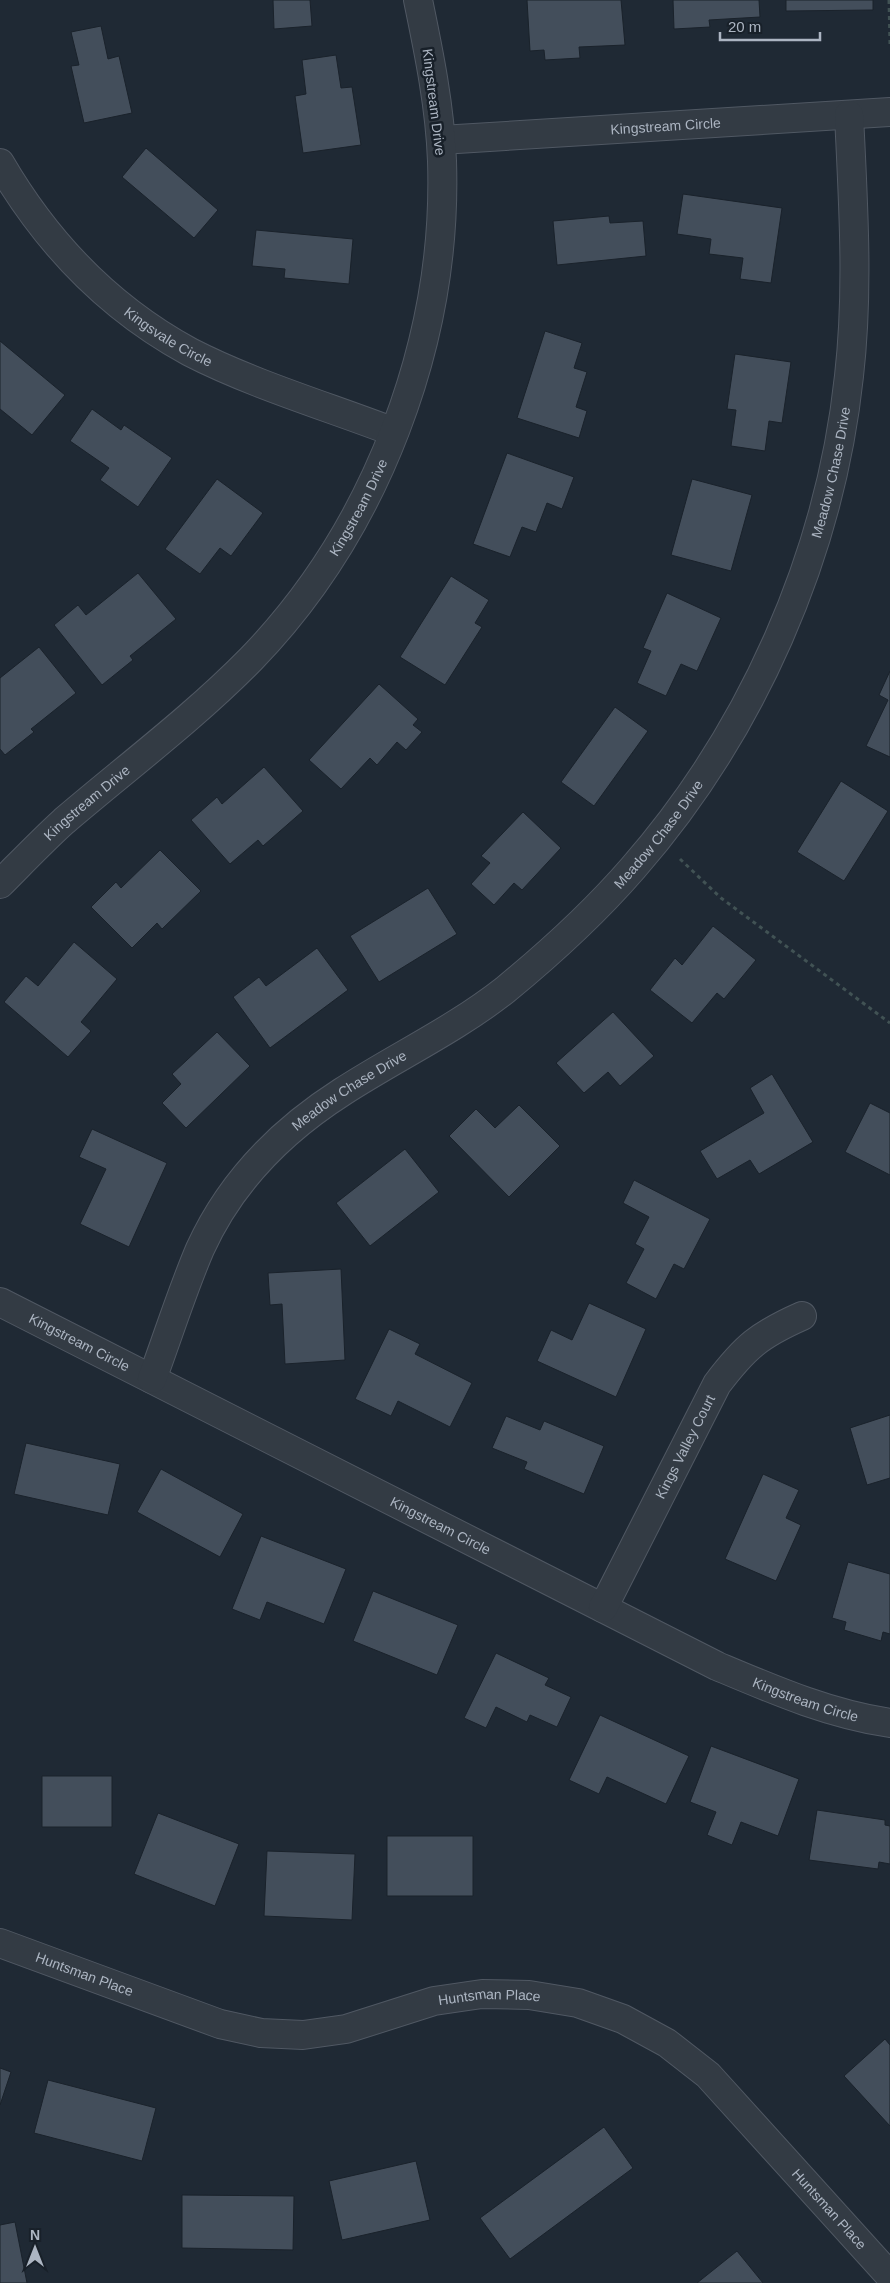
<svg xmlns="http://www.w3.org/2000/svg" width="890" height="2283" font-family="Helvetica,sans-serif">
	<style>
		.building { fill: #434e5b; stroke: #1a222b }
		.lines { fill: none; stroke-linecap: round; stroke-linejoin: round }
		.minor-casing { stroke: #505863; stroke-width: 30 }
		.path { stroke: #415254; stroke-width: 3; stroke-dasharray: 4 4; stroke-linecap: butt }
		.minor { stroke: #333b44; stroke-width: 28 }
		.labels { text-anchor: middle; stroke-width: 5; stroke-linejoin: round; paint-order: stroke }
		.street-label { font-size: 14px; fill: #acb5c2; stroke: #182029 }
	</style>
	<rect width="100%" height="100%" fill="#1f2934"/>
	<!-- building -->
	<path class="building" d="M273 0H310L312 26 274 29Z
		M527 0H621L625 45 579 47 580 58 545 60 544 50 530 51Z
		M673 0H759L760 17 709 20 710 27 674 29Z
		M786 0H873V10L786 11Z
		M101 26 108 59 119 56 132 113 84 123 71 66 79 65 71 32Z
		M336 55 341 88 352 87 361 145 303 153 295 96 306 94 302 60Z
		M146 148 218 210 194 238 122 177Z
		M683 194 782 208 771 283 740 279 743 258 709 254 711 239 677 234Z
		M609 216 610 223 643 221 646 256 557 265 553 221Z
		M256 230 353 239 349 284 284 278 285 269 252 266Z
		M545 331 582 343 574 368 587 372 576 407 587 411 579 438 517 418Z
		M0 341 65 395 32 435 0 409Z
		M735 354 791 362 782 423 769 421 765 451 731 446 736 410 727 409Z
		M92 409 121 430 124 425 172 458 138 507 100 480 109 468 70 441Z
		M507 453 574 477 562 509 547 503 536 532 522 527 510 557 473 544Z
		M217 479 263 513 231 556 220 548 200 574 165 549Z
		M692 479 752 495 731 571 671 555Z
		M138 573 176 619 130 656 133 660 102 685 54 625 78 605 86 615Z
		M451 576 489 600 475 623 482 627 445 685 400 657Z
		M667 593 721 618 697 671 681 664 666 696 637 683 651 651 643 648Z
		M39 647 76 693 31 729 34 732 5 755 0 749V678Z
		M890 671V757L866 746 888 700 879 695Z
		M379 684 418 719 413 725 422 732 406 750 397 742 377 765 370 758 341 789 309 760Z
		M615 707 648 731 594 806 561 782Z
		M264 767 303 811 263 846 258 840 230 864 191 820 217 797 222 804Z
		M841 781 888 811 844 881 797 852Z
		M523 812 561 848 522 890 514 883 494 905 471 884 490 863 481 856Z
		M160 850 201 891 162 929 157 923 132 948 91 907 116 882 121 888Z
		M428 888 457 934 379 982 350 936Z
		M713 926 756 960 724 999 717 993 692 1023 650 990 675 958 682 965Z
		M74 942 117 979 81 1022 91 1031 68 1057 4 1002 26 976 38 986Z
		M317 948 348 990 270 1048 233 997 259 977 266 986Z
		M613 1012 654 1056 620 1086 608 1072 584 1093 556 1063Z
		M217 1032 250 1066 186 1128 162 1103 181 1084 172 1074Z
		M772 1074 813 1142 759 1174 750 1160 717 1179 700 1151 764 1113 750 1088Z
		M870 1103 890 1113V1175L845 1152Z
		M519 1105 560 1146 509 1197 449 1136 476 1109 495 1128Z
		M92 1129 167 1163 129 1247 80 1224 106 1169 79 1157Z
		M405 1149 439 1192 370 1246 336 1203Z
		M634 1180 710 1219 684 1269 674 1264 656 1299 626 1283 644 1249 635 1244 649 1217 623 1203Z
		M341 1269 345 1360 285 1364 282 1304 270 1305 268 1273Z
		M589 1303 646 1329 616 1397 537 1361 551 1330 572 1340Z
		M389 1329 420 1344 415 1354 472 1383 450 1427 398 1401 391 1416 355 1399Z
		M890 1415V1478L867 1485 850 1428Z
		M506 1416 540 1430 544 1421 604 1446 584 1494 524 1469 527 1462 492 1448Z
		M26 1443 120 1464 108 1515 14 1494Z
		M161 1469 243 1514 220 1557 137 1512Z
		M763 1474 799 1490 786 1518 801 1525 776 1581 725 1559Z
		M261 1536 346 1569 324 1624 267 1602 260 1620 232 1609Z
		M848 1562 890 1574V1634L883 1632 881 1641 844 1630 846 1622 832 1618Z
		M373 1591 458 1625 437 1675 353 1641Z
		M496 1653 549 1678 545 1685 571 1697 557 1727 530 1715 527 1722 496 1707 486 1728 464 1718Z
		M600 1715 689 1756 666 1804 607 1777 599 1794 569 1780Z
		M711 1746 799 1779 778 1836 741 1822 732 1845 707 1835 716 1812 690 1802Z
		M42 1776H112V1827H42Z
		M817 1810 885 1820V1825L890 1826V1864L879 1862 878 1869 809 1860Z
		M158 1813 239 1844 215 1906 134 1874Z
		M387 1836H473V1896H387Z
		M267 1851 355 1854 352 1920 264 1916Z
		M885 2039 890 2045V2126L844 2076Z
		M0 2068 11 2072 0 2105Z
		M48 2080 156 2108 142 2161 34 2133Z
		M604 2127 633 2168 510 2259 480 2218Z
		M416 2161 430 2220 342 2240 329 2181Z
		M182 2195 294 2196 293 2250 182 2248Z
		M15 2222 27 2283H0V2225Z
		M737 2251 763 2283H697Z"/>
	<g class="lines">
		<!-- minor casing -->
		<g class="minor-casing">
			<g id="minor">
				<path id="s1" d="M441 140 890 112"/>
				<path id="s2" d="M0 163C46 242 109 308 190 352 252 384 329 407 394 432"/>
				<path id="s3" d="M0 884C21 863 42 841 64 821 126 768 193 718 251 659 376 530 448 341 442 161 440 107 429 53 418 0"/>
				<path id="s4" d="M0 1302 717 1666C774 1690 829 1714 890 1723"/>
				<path id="s5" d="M152 1379C168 1336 182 1291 200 1249 230 1183 281 1131 342 1092 396 1057 454 1030 505 990 550 953 594 913 633 868 752 732 830 555 849 376 859 289 853 201 849 115"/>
				<path id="s6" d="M603 1608 717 1384C745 1347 759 1335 802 1316"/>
				<path id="s7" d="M0 1943 220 2024 261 2033 303 2035 346 2029 434 2001 482 1994 529 1995 578 2003 623 2019 667 2043 708 2075 890 2276"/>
			</g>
		</g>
		<!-- path -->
		<path class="path" d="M889 0 890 44
			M680 859 721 898 890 1023"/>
		<!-- minor -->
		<use href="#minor" class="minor"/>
	</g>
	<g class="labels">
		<!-- street labels -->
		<g class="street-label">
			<text transform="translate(434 102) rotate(83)" y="5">Kingstream Drive</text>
			<text dy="5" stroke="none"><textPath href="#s1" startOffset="225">Kingstream Circle</textPath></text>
			<text dy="5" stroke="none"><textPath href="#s2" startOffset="245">Kingsvale Circle</textPath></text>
			<text dy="5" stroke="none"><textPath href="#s5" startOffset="1170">Meadow Chase Drive</textPath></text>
			<text dy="5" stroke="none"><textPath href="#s3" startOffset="524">Kingstream Drive</textPath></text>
			<text dy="5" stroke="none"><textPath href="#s3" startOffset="119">Kingstream Drive</textPath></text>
			<text dy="5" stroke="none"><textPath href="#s5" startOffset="765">Meadow Chase Drive</textPath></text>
			<text dy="5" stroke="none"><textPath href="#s5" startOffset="360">Meadow Chase Drive</textPath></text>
			<text dy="5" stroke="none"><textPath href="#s4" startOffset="89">Kingstream Circle</textPath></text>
			<text dy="5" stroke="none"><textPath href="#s6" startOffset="181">Kings Valley Court</textPath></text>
			<text dy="5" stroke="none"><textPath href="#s4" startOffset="494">Kingstream Circle</textPath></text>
			<text dy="5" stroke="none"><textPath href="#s4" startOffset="899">Kingstream Circle</textPath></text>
			<text dy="5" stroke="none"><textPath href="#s7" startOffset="90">Huntsman Place</textPath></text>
			<text dy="5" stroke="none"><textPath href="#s7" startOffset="510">Huntsman Place</textPath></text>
			<text dy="5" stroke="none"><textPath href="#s7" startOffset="930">Huntsman Place</textPath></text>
		</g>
	</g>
	<!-- north arrow -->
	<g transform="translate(35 2248)" stroke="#182029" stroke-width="4" paint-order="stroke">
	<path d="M0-4L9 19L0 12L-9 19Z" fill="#acb5c2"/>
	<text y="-8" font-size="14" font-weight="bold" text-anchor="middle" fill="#acb5c2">N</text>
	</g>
	<!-- scale -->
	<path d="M720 32v8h100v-8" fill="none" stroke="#acb5c2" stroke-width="2.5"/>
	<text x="728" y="32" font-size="15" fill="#acb5c2" stroke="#182029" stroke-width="4" paint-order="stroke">20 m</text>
</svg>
